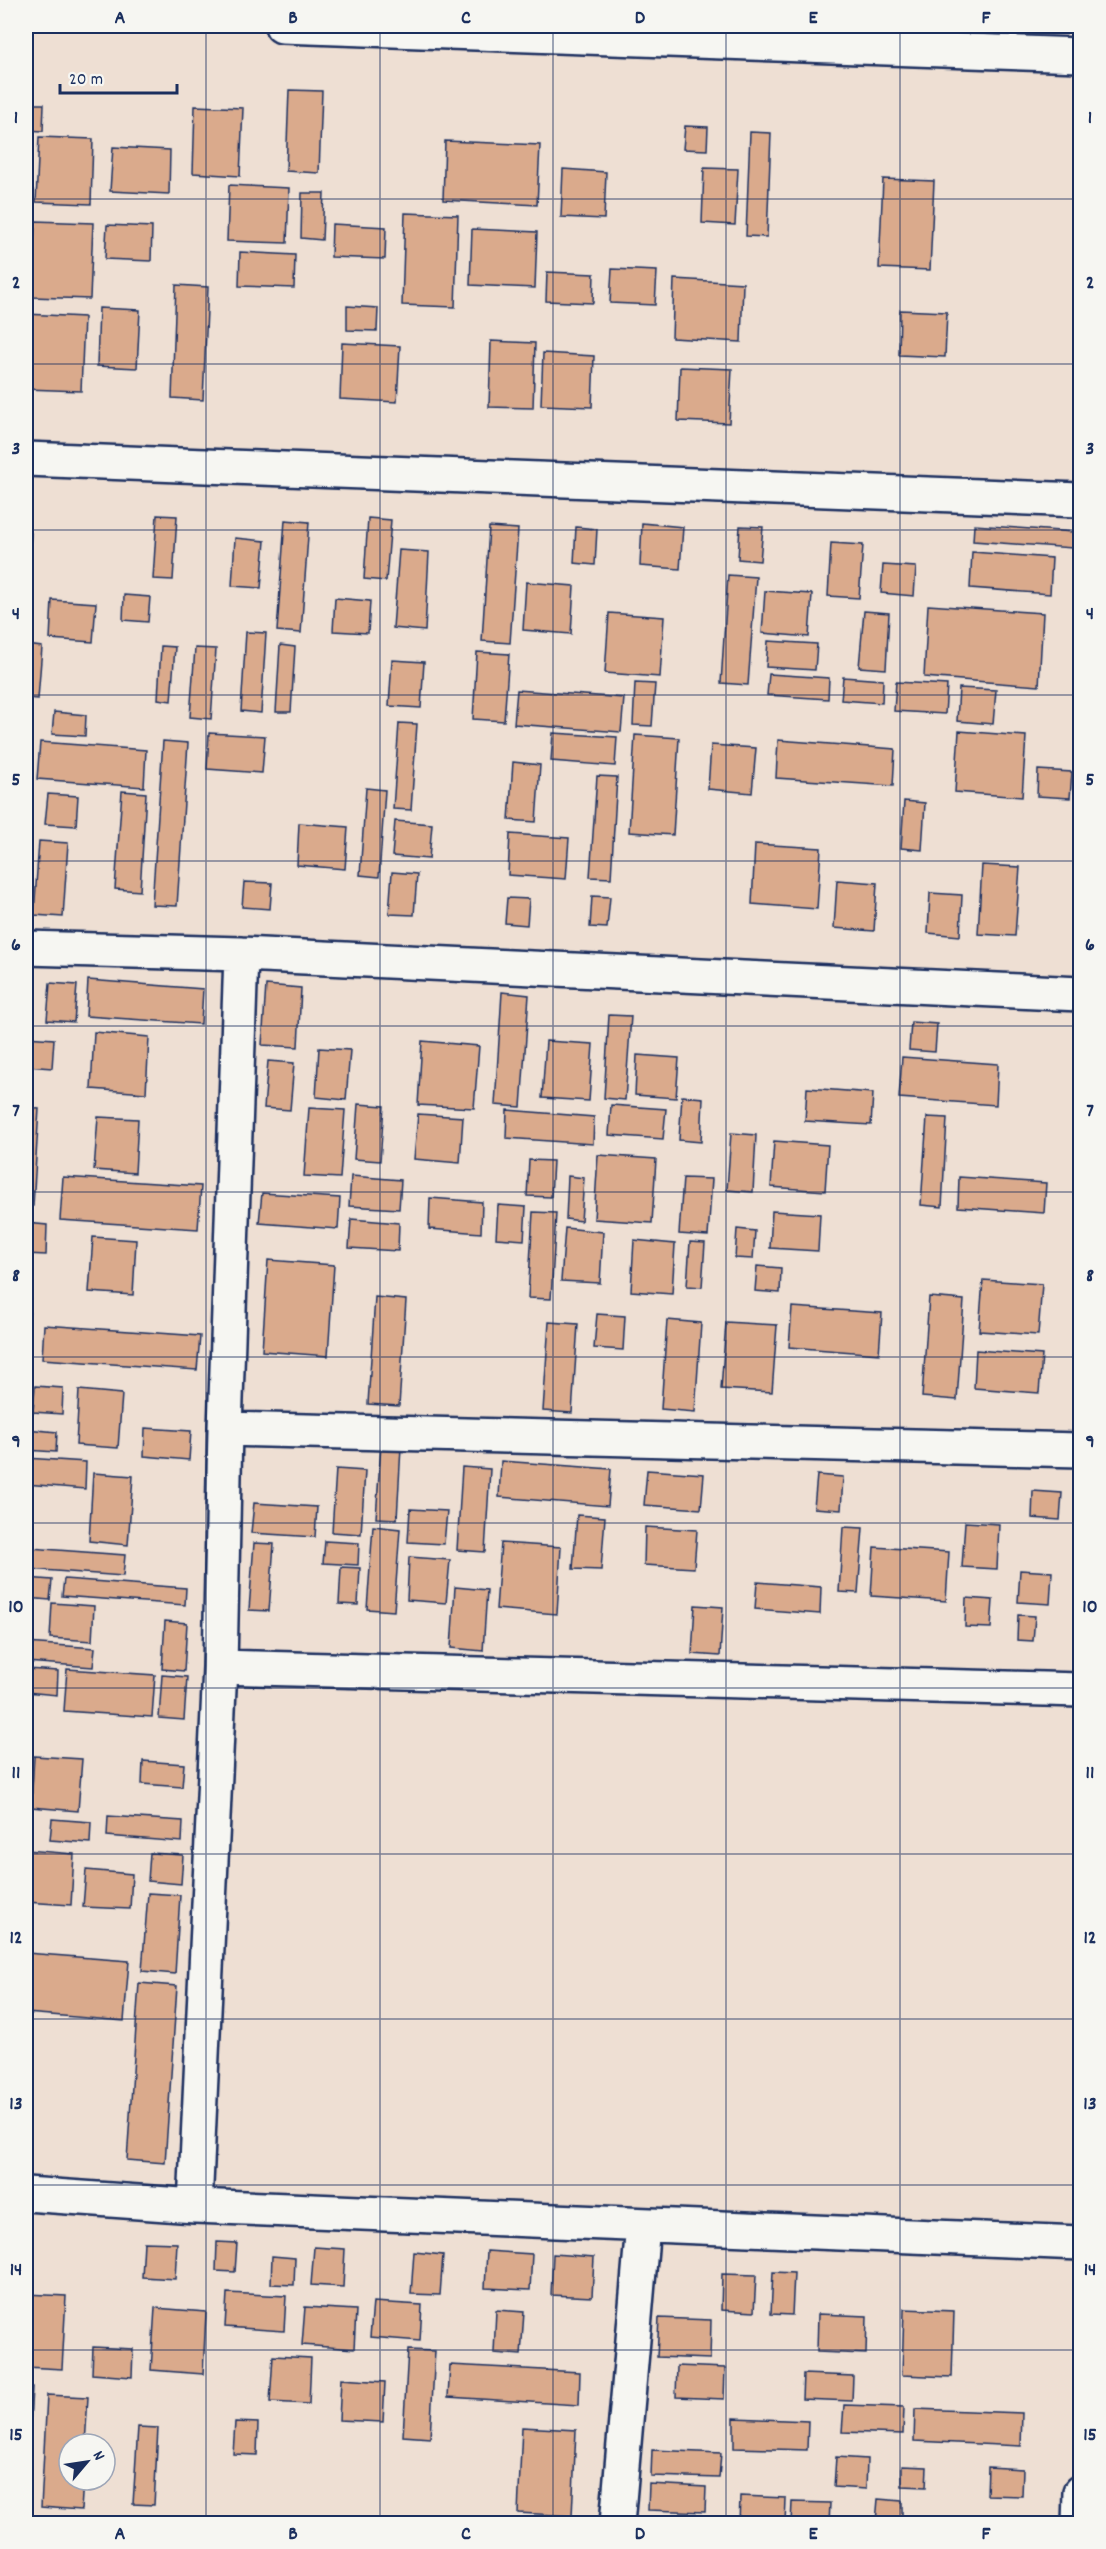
<svg xmlns="http://www.w3.org/2000/svg" width="1106" height="2549" font-family="Dekko,sans-serif">
	<style>
		.building { fill: #daaa8c; stroke: #1b2f5e; stroke-width: 1.5 }
		.lines { fill: none; stroke-linecap: round; stroke-linejoin: round }
		.street-casing { stroke: #1b2f5e; stroke-width: 38 }
		.secondary-casing { stroke: #1b2f5e; stroke-width: 38 }
		.street { stroke: #f6f6f2; stroke-width: 33 }
		.secondary { stroke: #f6f6f2; stroke-width: 33 }
		.grid { fill: none; stroke: #1b2f5e; stroke-width: 1.5; stroke-opacity: 0.55 }
		.neatline { fill: none; stroke: #1b2f5e; stroke-width: 2 }
		.grid-label { font-size: 20px; text-anchor: middle; font-weight: bold; fill: #1b2f5e }
	</style>
	<rect width="100%" height="100%" fill="#eedfd3"/>
	<filter id="ink" filterUnits="userSpaceOnUse"><feTurbulence type="fractalNoise" baseFrequency=".0167" numOctaves="2"/><feDisplacementMap in="SourceGraphic" scale="12" xChannelSelector="R" yChannelSelector="G"/><feConvolveMatrix kernelMatrix="1 2 1 2 8 2 1 2 1" color-interpolation-filters="sRGB"/></filter>
	<g filter="url(#ink)">
		<!-- building -->
		<path class="building" d="M289 90 322 91 319 173 286 171Z
			M26 104H44L43 131 26 130Z
			M195 106 243 108 240 176 193 173Z
			M685 126 708 127 707 150 683 149Z
			M750 132 771 133 767 237 746 236Z
			M39 137 93 139 91 204 36 202Z
			M445 141 540 145 537 205 443 200Z
			M113 147 170 150 169 194 110 191Z
			M704 168 738 169 735 225 702 223Z
			M563 169 606 172 604 219 561 217Z
			M883 179 934 181 930 270 879 268Z
			M229 185 289 188 287 243 227 241Z
			M302 193H324L322 240 301 238Z
			M405 213 458 215 455 307 402 305Z
			M35 221 93 223 90 299 32 297Z
			M332 224 386 227 385 259 331 257Z
			M107 225 152 227 151 261 105 259Z
			M472 229 537 232 535 288 470 285Z
			M240 252 295 255 294 288 239 286Z
			M612 269 657 271 655 305 610 303Z
			M547 272 594 274 593 303 546 301Z
			M674 279 743 283 741 342 672 338Z
			M176 285 208 287 203 400 172 398Z
			M347 306 378 308 377 331 347 330Z
			M99 308 140 310 137 368 97 366Z
			M900 310 947 312 945 357 899 355Z
			M26 314 84 317 81 391 26 389Z
			M491 341 535 343 533 408 489 407Z
			M342 343 400 346 397 402 340 399Z
			M543 353 594 356 592 407 541 405Z
			M680 367 732 369 729 423 678 421Z
			M157 515 177 516 173 580 153 579Z
			M368 518 391 520 386 581 364 579Z
			M285 520 309 522 301 633 277 631Z
			M642 523 683 527 680 569 640 566Z
			M974 525 1074 532 1073 548 973 541Z
			M740 526 763 527 760 561 738 559Z
			M489 527 518 529 510 643 482 641Z
			M576 527 597 529 595 565 574 563Z
			M26 533H31L28 573H26Z
			M235 538 265 541 261 588 232 586Z
			M831 543 863 545 859 598 828 596Z
			M399 550 429 552 425 631 393 628Z
			M972 552 1052 558 1050 594 970 588Z
			M883 565 916 567 914 596 881 593Z
			M728 575 756 577 748 685 721 683Z
			M526 582 574 586 571 634 523 630Z
			M765 591 812 594 809 637 762 633Z
			M124 595 150 597 148 622 123 620Z
			M335 598 370 601 368 633 333 631Z
			M52 600 96 603 93 642 50 639Z
			M928 605 1043 613 1039 686 924 677Z
			M864 611 889 613 886 669 859 667Z
			M609 613 664 617 660 677 605 673Z
			M246 632 266 633 261 713 241 711Z
			M768 641 817 644 815 670 766 667Z
			M26 645 42 647 38 699 26 698Z
			M280 645 295 647 291 712H276Z
			M161 646 175 647 171 701 158 699Z
			M195 648 216 649 211 719 190 717Z
			M477 652 509 654 504 721 473 719Z
			M392 660 424 662 421 708 389 706Z
			M769 674 829 678 828 699 767 695Z
			M843 677 883 680 882 703 841 700Z
			M896 682 947 685 945 714 894 711Z
			M635 683 655 684 652 726 633 725Z
			M959 688 996 690 993 724 957 721Z
			M517 690 624 698 621 732 514 724Z
			M54 712 86 715 85 736 52 734Z
			M399 723 417 724 411 810 393 809Z
			M959 731 1026 736 1022 797 955 792Z
			M209 733 265 736 262 773 207 769Z
			M553 733 617 737 615 766 551 761Z
			M635 735 679 738 673 835 629 832Z
			M778 740 895 749 893 786 776 778Z
			M163 741 188 743 177 906 152 905Z
			M40 742 146 750 144 787 37 779Z
			M711 745 756 748 752 793 708 789Z
			M513 762 540 765 536 822 509 820Z
			M1038 770 1072 772 1070 798 1037 796Z
			M597 776 617 777 611 878 590 877Z
			M366 788 385 790 379 877 360 875Z
			M26 790 29 791 26 844Z
			M122 791 146 793 140 891 115 889Z
			M48 794 78 796 76 826 45 824Z
			M904 801 925 803 922 850 901 848Z
			M395 821 432 824 429 859 392 856Z
			M299 823 348 827 345 869 297 865Z
			M510 834 569 838 566 879 508 875Z
			M39 841 68 843 63 917 34 915Z
			M755 844 821 848 817 909 752 904Z
			M982 865 1020 867 1015 936 978 934Z
			M392 872 417 874 414 915 389 914Z
			M837 880 877 883 874 931 834 928Z
			M244 882 272 883 270 909 242 907Z
			M930 893 962 895 960 936 928 933Z
			M592 896 610 897 607 928 590 927Z
			M507 898 529 899 527 925 505 923Z
			M88 980 203 989 201 1024 86 1016Z
			M50 983 77 985 74 1022 47 1020Z
			M266 985 301 988 298 1047 262 1045Z
			M502 992 529 995 521 1107 495 1105Z
			M609 1015 631 1016 625 1100 604 1098Z
			M911 1022 937 1024 935 1052 909 1050Z
			M94 1032 149 1037 146 1093 91 1089Z
			M26 1037 54 1039 52 1068 26 1066Z
			M422 1041 479 1046 474 1108 418 1105Z
			M546 1041 593 1044 589 1101 542 1098Z
			M319 1048 350 1050 346 1100 316 1097Z
			M637 1055 679 1058 676 1098 635 1095Z
			M902 1057 998 1064 996 1105 899 1098Z
			M268 1061 294 1063 290 1110 264 1108Z
			M807 1088 873 1093 871 1125 805 1121Z
			M682 1096 703 1098 701 1142 679 1140Z
			M358 1104 384 1106 380 1161 354 1159Z
			M611 1105 666 1109 663 1139 609 1135Z
			M26 1108 39 1109 33 1206 26 1205Z
			M309 1108 345 1110 340 1178 304 1176Z
			M507 1110 594 1117 593 1144 506 1138Z
			M418 1114 463 1117 460 1163 414 1159Z
			M98 1117 138 1119 135 1173 94 1170Z
			M927 1117 947 1118 942 1207 921 1205Z
			M731 1133 756 1135 753 1192 727 1190Z
			M774 1141 828 1145 825 1191 771 1187Z
			M598 1155 656 1159 652 1223 594 1219Z
			M529 1160 553 1161 551 1197 527 1196Z
			M351 1176 401 1180 399 1209 349 1206Z
			M568 1176 584 1178 581 1221 566 1219Z
			M63 1177 201 1186 198 1229 60 1220Z
			M959 1177 1046 1183 1044 1213 958 1207Z
			M683 1178 712 1179 708 1236 679 1234Z
			M262 1193 340 1198 338 1229 259 1223Z
			M430 1198 482 1202 481 1233 429 1229Z
			M498 1205 526 1207 524 1240 496 1238Z
			M772 1211 820 1214 818 1251 770 1248Z
			M533 1212 556 1213 551 1299 528 1298Z
			M351 1219 399 1223 398 1251 349 1248Z
			M26 1223 47 1225 46 1255 26 1254Z
			M565 1228 603 1232 600 1283 561 1281Z
			M737 1229 755 1231 753 1259 735 1258Z
			M93 1237 136 1240 133 1295 89 1292Z
			M634 1240 675 1244 672 1294 631 1291Z
			M690 1242 705 1243 702 1287 687 1286Z
			M268 1260 334 1265 328 1356 262 1351Z
			M757 1266 781 1268 780 1293 755 1291Z
			M26 1273H32L27 1350H26Z
			M983 1280 1042 1284 1038 1335 979 1331Z
			M375 1297 406 1300 399 1406 368 1404Z
			M929 1297 964 1300 957 1400 922 1397Z
			M792 1307 882 1313 879 1354 789 1347Z
			M597 1314 625 1316 623 1350 594 1348Z
			M667 1320 701 1323 695 1412 661 1409Z
			M549 1322 578 1324 572 1413 543 1411Z
			M726 1322 777 1325 772 1392 721 1389Z
			M44 1325 200 1336 197 1370 42 1359Z
			M976 1350 1042 1355 1039 1393 974 1388Z
			M35 1386 63 1388 62 1414 33 1412Z
			M79 1390 122 1394 118 1448 76 1445Z
			M145 1428 191 1431 189 1460 144 1456Z
			M26 1429 57 1432 56 1452 26 1450Z
			M381 1445 401 1447 397 1519 376 1518Z
			M26 1458 86 1462 85 1489 26 1484Z
			M501 1461 611 1469 608 1506 499 1497Z
			M462 1467 490 1469 485 1552 457 1550Z
			M336 1469 365 1471 361 1534 332 1532Z
			M647 1470 704 1474 701 1509 644 1505Z
			M93 1473 133 1476 128 1545 89 1541Z
			M817 1475 843 1477 841 1510 814 1508Z
			M1033 1491 1062 1493 1060 1520 1032 1518Z
			M254 1503 317 1507 315 1537 251 1533Z
			M410 1509 447 1511 444 1544 408 1542Z
			M577 1515 605 1517 601 1570 573 1569Z
			M965 1522 999 1524 997 1569 962 1567Z
			M373 1526 400 1529 394 1611 367 1609Z
			M645 1527 697 1530 694 1568 644 1565Z
			M843 1527 863 1528 858 1593 839 1592Z
			M325 1541 359 1543 358 1565 323 1563Z
			M254 1543 274 1544 269 1611 249 1610Z
			M501 1543 561 1547 557 1614 496 1609Z
			M874 1547 949 1552 946 1601 871 1596Z
			M30 1548 125 1555 123 1576 29 1569Z
			M409 1557 450 1560 446 1603 407 1600Z
			M341 1567 360 1568 358 1605 339 1604Z
			M1020 1570 1052 1572 1050 1604 1018 1602Z
			M26 1578 52 1580 50 1600 26 1598Z
			M64 1579 186 1588 185 1605 62 1596Z
			M757 1582 821 1587 820 1614 755 1609Z
			M455 1587 487 1590 483 1651 451 1648Z
			M966 1598 993 1600 991 1628 965 1627Z
			M52 1603 94 1606 92 1641 50 1638Z
			M695 1605 723 1607 720 1656 692 1654Z
			M1018 1615 1035 1616 1033 1641 1017 1640Z
			M165 1621 187 1623 184 1671 162 1669Z
			M26 1643 95 1648 93 1667 26 1662Z
			M26 1669 58 1671 57 1695 26 1692Z
			M67 1669 155 1675 152 1717 64 1711Z
			M162 1675 187 1677 184 1720 159 1718Z
			M34 1756 82 1759 78 1811 31 1807Z
			M143 1761 184 1764 182 1787 142 1784Z
			M108 1816 183 1821 182 1842 107 1836Z
			M52 1819 91 1822 90 1843 50 1840Z
			M26 1850 74 1854 71 1905 26 1902Z
			M150 1853 183 1855 181 1884 148 1881Z
			M86 1870 132 1874 130 1909 83 1907Z
			M148 1893 180 1895 175 1974 142 1971Z
			M26 1953 129 1961 124 2021 26 2013Z
			M139 1983 177 1986 165 2163 127 2160Z
			M144 2242 177 2243 175 2279 142 2277Z
			M217 2242 237 2243 235 2272 216 2271Z
			M314 2247 345 2249 343 2287 311 2285Z
			M487 2251 532 2254 530 2290 485 2288Z
			M414 2252 443 2255 440 2295 411 2294Z
			M553 2254 594 2257 592 2297 551 2295Z
			M272 2256 295 2258 294 2285 271 2284Z
			M773 2272 794 2273 792 2315 771 2314Z
			M722 2274 756 2275 754 2312 721 2310Z
			M227 2293 286 2296 284 2331 225 2327Z
			M26 2294 66 2296 62 2369 26 2367Z
			M373 2302 422 2305 420 2341 370 2337Z
			M305 2307 356 2310 354 2349 302 2345Z
			M155 2308 206 2312 203 2374 151 2370Z
			M904 2309 954 2311 952 2377 902 2375Z
			M496 2310 524 2312 521 2355 494 2353Z
			M818 2314 867 2316 866 2354 817 2352Z
			M659 2318 711 2320 710 2359 657 2357Z
			M93 2347 133 2349 132 2377 92 2374Z
			M408 2350 435 2351 430 2438 403 2436Z
			M273 2356 311 2358 309 2404 270 2402Z
			M450 2365 580 2372 579 2405 448 2397Z
			M677 2366 725 2368 724 2399 676 2397Z
			M803 2374 853 2376 852 2401 802 2399Z
			M341 2379 385 2382 383 2422 339 2420Z
			M26 2387H32L28 2461H26Z
			M47 2395 88 2397 85 2444H69V2480H83L81 2510 41 2507Z
			M844 2405 904 2407 903 2434 842 2432Z
			M915 2409 1022 2413 1021 2446 914 2441Z
			M734 2418 808 2421 807 2450 734 2448Z
			M235 2422 258 2423 257 2455 233 2454Z
			M138 2427 158 2428 154 2505 133 2504Z
			M522 2427 576 2430 572 2516 518 2513Z
			M652 2450 721 2453 719 2478 651 2476Z
			M836 2457 867 2459 866 2489 834 2487Z
			M902 2466 927 2467 926 2487 902 2486Z
			M988 2467 1023 2469 1022 2496 987 2495Z
			M649 2484 706 2487 705 2512 648 2510Z
			M740 2496 786 2498 785 2524H739Z
			M878 2499 902 2501V2523L876 2522Z
			M792 2502 830 2503 829 2524H791Z"/>
		<g class="lines">
			<!-- street casing -->
			<g class="street-casing">
				<path id="street" d="M26 459 1080 500
					M26 948 241 954 1080 994
					M225 1429 1080 1450
					M220 1667 1080 1690
					M26 2194 195 2206 1080 2243
					M195 2206 220 1667 225 1429 241 954
					M617 2524 643 2225"/>
			</g>
			<!-- secondary casing -->
			<g class="secondary-casing">
				<path id="secondary" d="M282 26 1080 55
					M1079 2524 1080 2492"/>
			</g>
			<!-- street -->
			<use href="#street" class="street"/>
			<!-- secondary -->
			<use href="#secondary" class="secondary"/>
		</g>
	</g>
	<!-- grid -->
	<path class="grid" d="M206 26V2524M380 26V2524M553 26V2524M726 26V2524M900 26V2524M26 199H1080M26 364H1080M26 530H1080M26 695H1080M26 861H1080M26 1026H1080M26 1192H1080M26 1357H1080M26 1523H1080M26 1688H1080M26 1854H1080M26 2019H1080M26 2185H1080M26 2350H1080"/>
	<!-- margin -->
	<rect width="1106" height="2549" fill="none" stroke="#f6f6f2" stroke-width="66"/>
	<!-- north arrow -->
	<g transform="translate(87 2462) rotate(61)"><circle r="28" fill="#f6f6f2" stroke="#9ea6b7" stroke-width="1.5"/>
	<path d="M0-4.5L10 22L0 15L-10 22Z" fill="#1b2f5e"/>
	<text y="-9" font-size="16" font-weight="bold" text-anchor="middle" fill="#1b2f5e">N</text>
	</g>
	<!-- scale -->
	<path d="M60 84v9h117v-9" fill="none" stroke="#1b2f5e" stroke-width="3"/>
	<text x="69" y="84" font-size="18" fill="#1b2f5e" stroke="#f6f6f2" stroke-width="4.5" paint-order="stroke">20 m</text>
	<rect x="33" y="33" width="1040" height="2483" class="neatline"/>
	<g class="grid-label">
		<text x="120" y="23">A</text>
		<text x="293" y="23">B</text>
		<text x="466" y="23">C</text>
		<text x="640" y="23">D</text>
		<text x="813" y="23">E</text>
		<text x="986" y="23">F</text>
		<text x="16" y="123">1</text>
		<text x="1090" y="123">1</text>
		<text x="16" y="288">2</text>
		<text x="1090" y="288">2</text>
		<text x="16" y="454">3</text>
		<text x="1090" y="454">3</text>
		<text x="16" y="619">4</text>
		<text x="1090" y="619">4</text>
		<text x="16" y="785">5</text>
		<text x="1090" y="785">5</text>
		<text x="16" y="950">6</text>
		<text x="1090" y="950">6</text>
		<text x="16" y="1116">7</text>
		<text x="1090" y="1116">7</text>
		<text x="16" y="1281">8</text>
		<text x="1090" y="1281">8</text>
		<text x="16" y="1447">9</text>
		<text x="1090" y="1447">9</text>
		<text x="16" y="1612">10</text>
		<text x="1090" y="1612">10</text>
		<text x="16" y="1778">11</text>
		<text x="1090" y="1778">11</text>
		<text x="16" y="1943">12</text>
		<text x="1090" y="1943">12</text>
		<text x="16" y="2109">13</text>
		<text x="1090" y="2109">13</text>
		<text x="16" y="2275">14</text>
		<text x="1090" y="2275">14</text>
		<text x="16" y="2440">15</text>
		<text x="1090" y="2440">15</text>
		<text x="120" y="2539">A</text>
		<text x="293" y="2539">B</text>
		<text x="466" y="2539">C</text>
		<text x="640" y="2539">D</text>
		<text x="813" y="2539">E</text>
		<text x="986" y="2539">F</text>
	</g>
</svg>
